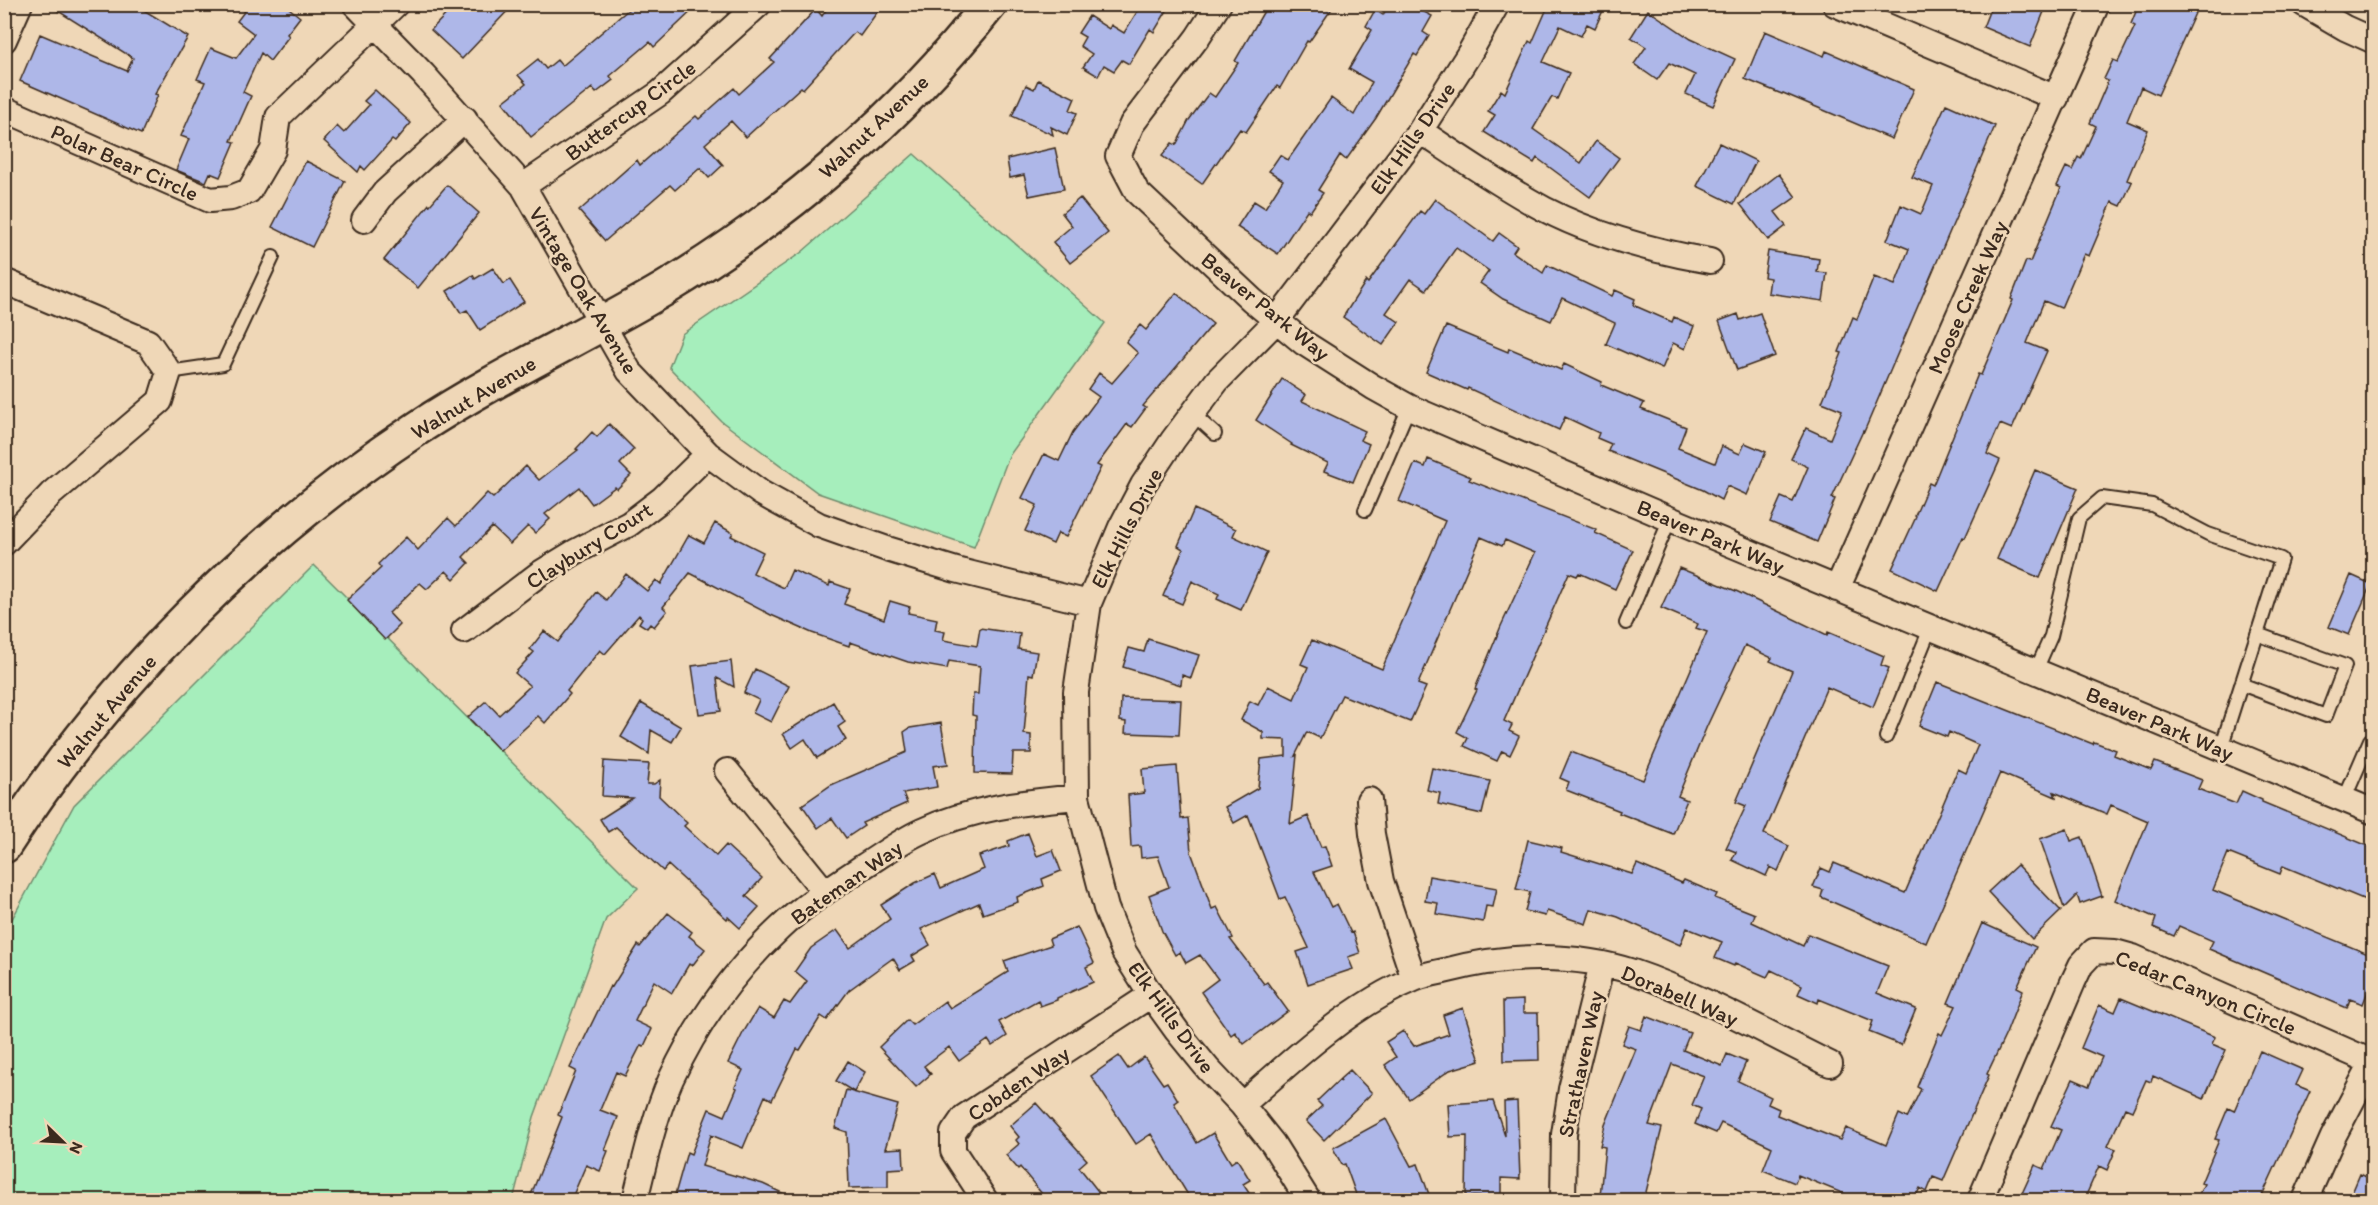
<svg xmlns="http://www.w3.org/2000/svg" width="2378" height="1205" font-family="Itim,sans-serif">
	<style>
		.green { fill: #a6eebc; stroke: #708c6d; stroke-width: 1.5 }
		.building { fill: #aeb7e8; stroke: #3b2a1e; stroke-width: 1.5 }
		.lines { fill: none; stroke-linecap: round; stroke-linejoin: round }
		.lane-casing { stroke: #3b2a1e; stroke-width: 16 }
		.street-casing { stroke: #3b2a1e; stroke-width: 28 }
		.secondary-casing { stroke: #3b2a1e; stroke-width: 38 }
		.lane { stroke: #efd7b7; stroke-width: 12 }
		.street { stroke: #efd7b7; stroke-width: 24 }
		.secondary { stroke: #efd7b7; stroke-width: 33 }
		.labels { text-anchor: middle; stroke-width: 5; stroke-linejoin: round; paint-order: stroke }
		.street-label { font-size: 22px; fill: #3b2a1e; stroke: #efd7b7 }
	</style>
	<rect width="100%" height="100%" fill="#efd7b7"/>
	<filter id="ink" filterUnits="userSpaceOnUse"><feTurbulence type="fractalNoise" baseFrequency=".0167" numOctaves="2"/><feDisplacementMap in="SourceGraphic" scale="12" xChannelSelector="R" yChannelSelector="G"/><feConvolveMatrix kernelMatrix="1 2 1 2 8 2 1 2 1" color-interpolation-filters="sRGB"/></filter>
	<g filter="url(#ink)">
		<!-- green -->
		<path class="green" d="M914 154 1105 323 1009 456 974 547 818 493 721 421 669 367 682 334 802 252Z
			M314 565 638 888 606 919 534 1117 513 1200H5V932L74 805Z"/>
		<!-- building -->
		<path class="building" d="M47 4H134L188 37 155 94 158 95 141 134 20 81 40 34 127 71 133 58Z
			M250 4H284L300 17 287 34 289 36 270 61 261 53 243 92 251 96 231 141 235 142 220 177 210 173 206 182 176 170 189 139 181 136 205 82 197 79 211 48 236 58 254 34 237 21Z
			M456 4H514L462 59 431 30Z
			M635 4H699L654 47 650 42 610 76 613 80 596 93 592 88 531 137 503 102 526 84 518 75 538 59 546 69 557 60 562 66Z
			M830 4H883L860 36 855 32 803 89 801 87 746 137 731 121 705 144 723 165 709 178 700 168 675 190 670 185 605 241 579 211 637 160 640 165 696 116 699 119 734 88 739 94 774 62 770 59 816 9 822 16Z
			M1142 4H1171L1154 32 1150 29 1129 64 1122 60 1114 71 1104 65 1098 76 1083 67 1092 54 1080 46 1085 37 1078 33 1089 16 1109 29 1111 25 1124 33Z
			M1268 4H1335L1309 42 1307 41 1280 88 1277 86 1246 132 1240 129 1202 184 1162 156 1172 143 1176 145 1189 120 1209 93 1215 97 1238 63 1235 61Z
			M1389 4H1426L1422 11 1432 16 1423 32 1429 36 1417 56 1414 54 1376 118 1346 160 1340 155 1318 190 1323 193 1310 212 1307 210 1278 254 1237 227 1254 201 1265 208 1283 180 1269 171 1280 155 1288 160 1331 98 1354 115 1372 82 1349 69 1372 30 1366 26 1375 10 1383 15Z
			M1549 4H1606L1595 28 1587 24 1581 36 1560 26 1543 62 1569 73 1557 99 1552 97 1533 129 1581 163 1596 141 1619 158 1590 197 1537 158 1534 163 1484 132 1495 115 1488 111 1501 90 1505 93 1529 41 1532 43Z
			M1992 4H2047L2030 47 1983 27Z
			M2139 4H2180L2196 11 2158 95 2141 87 2127 121 2148 130 2127 180 2132 182 2121 206 2112 202 2089 256 2084 254 2061 308 2044 301 2027 343 2047 351 2012 429 2000 424 1987 454 2000 460 1965 538 1963 537 1938 591 1892 569 1916 517 1915 516 1929 483 1933 485 1978 374 1981 375 2013 300 2011 299 2026 261 2030 262 2061 188 2057 186 2066 167 2072 170 2078 157 2081 159 2096 126 2090 123 2108 81 2104 79 2113 60 2118 62 2135 26 2131 24Z
			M1648 10 1691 39 1735 59 1713 106 1686 94 1695 75 1669 63 1657 80 1634 64 1646 47 1631 37Z
			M1765 31 1824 56 1826 51 1914 89 1892 139 1783 93 1782 94 1745 79Z
			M1038 80 1075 98 1070 110 1077 113 1067 135 1051 127 1053 135 1012 116 1026 85 1034 89Z
			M375 90 411 123 395 142 392 140 365 170 361 166 358 172 324 141 337 126 344 133 369 105 364 101Z
			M1946 104 1995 126 1864 432 1863 431 1832 498 1835 499 1817 542 1770 522 1781 497 1793 502 1808 467 1791 459 1806 428 1830 439 1842 410 1822 402 1842 353 1839 352 1853 317 1857 319 1874 277 1895 285 1909 249 1887 240 1901 205 1921 214 1933 186 1912 177Z
			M1719 143 1756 161 1734 204 1697 186Z
			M1055 148 1064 189 1029 196 1024 175 1010 178 1007 159Z
			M306 161 345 181 312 247 272 227Z
			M1779 174 1796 197 1775 212 1786 226 1768 240 1740 204Z
			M447 185 479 213 418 288 384 260 429 204 430 205Z
			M1080 198 1108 233 1070 263 1053 242 1072 226 1062 213Z
			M1435 199 1493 241 1499 233 1517 246 1513 252 1543 273 1547 265 1612 296 1615 290 1635 299 1633 305 1672 322 1674 317 1694 326 1685 349 1673 343 1662 369 1606 344 1615 323 1562 298 1551 321 1503 299 1480 283 1489 271 1456 248 1426 290 1410 279 1386 313 1399 322 1383 345 1343 317 1366 281 1368 283 1420 211 1424 214Z
			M1768 251 1819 259 1817 272 1827 273 1823 301 1768 293 1770 278 1764 277Z
			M493 268 504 284 510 280 524 302 480 330 467 310 461 313 447 291 473 275 475 279Z
			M1176 293 1213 324 1143 406 1146 408 1132 427 1127 424 1097 465 1101 467 1066 537 1058 533 1053 544 1025 531 1037 505 1022 498 1044 454 1059 461 1073 432 1099 397 1088 389 1099 373 1112 383 1138 353 1126 342 1140 325 1146 330Z
			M1760 313 1775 356 1737 370 1719 321 1738 314 1740 320Z
			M1446 326 1508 352 1509 348 1561 370 1564 364 1602 382 1601 385 1644 403 1641 409 1686 427 1678 448 1715 463 1722 446 1740 454 1745 443 1766 452 1747 495 1727 486 1721 500 1703 490 1608 451 1611 444 1597 438 1599 433 1565 417 1559 430 1468 388 1467 390 1426 372Z
			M1282 379 1306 395 1302 401 1365 431 1360 440 1369 444 1353 482 1324 471 1328 463 1291 445 1292 444 1256 420Z
			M609 424 634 449 620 464 631 475 617 489 615 487 592 504 579 487 545 514 550 519 535 533 528 526 510 544 492 527 463 557 469 563 454 579 446 571 427 589 420 583 389 613 400 625 385 640 347 600 381 568 378 564 406 537 418 550 448 518 456 526 487 493 493 498 526 466 539 480 578 450 576 449 592 432 597 437Z
			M1428 459 1471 477 1469 480 1597 530 1595 533 1633 550 1615 589 1579 573 1577 576 1569 573 1504 721 1512 725 1509 731 1519 736 1510 755 1502 751 1497 761 1464 746 1468 738 1457 732 1477 690 1475 689 1501 626 1535 553 1505 540 1502 546 1481 537 1418 684 1426 687 1410 722 1342 695 1320 738 1307 732 1295 756 1297 755 1290 824 1308 816 1321 847 1325 846 1332 866 1314 872 1331 907 1337 904 1351 933 1353 932 1360 953 1348 957 1353 969 1308 984 1297 952 1309 948 1285 897 1280 899 1248 815 1234 823 1225 807 1258 788 1261 759 1286 756V740L1263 739V732L1241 720 1250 701 1258 705 1268 686 1294 699 1308 667 1301 664 1312 640 1382 669 1445 521 1399 501 1415 463 1425 467Z
			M2035 470 2078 488 2040 578 1997 559Z
			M1194 509 1236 529 1233 536 1267 552 1241 610 1217 599 1219 594 1192 581 1182 604 1163 596 1183 549 1178 546Z
			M715 523 733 533 731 536 763 552 753 573 784 588 792 570 829 586 830 582 850 589 844 604 884 619 890 601 910 607 908 613 937 619 935 630 945 632 943 640 977 646 980 628 1020 634 1018 649 1037 652 1033 675 1029 674 1024 734 1031 735V753H1013L1012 774 975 773 976 716 972 715 973 694H978L980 666 949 661 947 669 908 662 850 642 849 646 812 633 771 615 690 573 663 607 667 611 654 627 650 624 647 628 639 623 642 618 639 615 605 654 600 650 567 691 570 694 545 723 538 716 500 751 468 717 486 701 499 715 530 686 515 673 534 652 530 649 544 631 558 642 596 592 606 600 626 574 647 591 656 580 661 584 689 535 704 543Z
			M1679 568 1736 591 1827 635 1828 632 1884 656 1881 665 1889 668 1873 707 1827 687 1764 834 1789 846 1778 871 1770 867 1766 876 1732 860 1736 852 1726 848 1746 806 1736 802 1792 671 1770 661 1772 658 1745 645 1707 726 1678 796 1687 800 1673 834 1619 813 1620 811 1566 790 1569 782 1560 778 1571 752 1643 780 1707 632 1696 628 1698 624 1661 608Z
			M2351 575 2371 584 2349 635 2329 627Z
			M1148 639 1199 655 1191 678 1182 675 1181 685 1123 667 1129 648 1144 652Z
			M731 661 734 687 717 678 721 711 699 714 692 666Z
			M755 669 789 686 771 722 753 713 759 700 744 693Z
			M1937 682 2093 744 2094 742 2116 750 2114 755 2151 770 2155 762 2202 780 2198 789 2236 804 2242 791 2262 800V802L2373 848V888L2368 901 2283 866 2280 874 2228 853 2213 890 2373 956V978L2363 1004 2350 999 2347 1008 2314 994 2209 949 2213 941 2179 926 2174 936 2153 927 2156 918 2115 900 2148 821 2111 805 2107 814 2054 792 2056 797 2000 773 1926 943 1821 897 1823 890 1813 887 1821 868 1830 872 1834 863 1905 893 1958 769 1966 773 1978 745 1949 732 1947 737 1919 726Z
			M1121 698 1181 700 1179 735 1125 733 1126 722 1120 721Z
			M833 702 845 722 838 727 846 740 817 758 805 739 792 748 783 734Z
			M641 703 681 727 672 742 651 730 649 754 621 737Z
			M941 723 948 764 933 766 937 787 903 793 907 803 862 823 864 826 846 838 832 818 818 828 802 805 831 785 907 752 904 732 910 728Z
			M604 761 649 764 647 784H654L660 780 659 796 687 823 684 826 716 856 726 845 762 878 746 896 759 907 740 928 728 917 727 919 668 865 663 871 616 827 608 832 600 819 633 798 602 796Z
			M1177 766 1181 819 1188 818 1191 852 1212 909 1217 907 1233 938 1230 939 1264 984 1267 982 1288 1011 1244 1044 1235 1032 1231 1035 1201 992 1218 979 1200 955 1186 963 1180 952 1175 955 1162 931 1149 895 1169 887 1158 856 1141 858 1140 846 1131 847 1128 795 1144 793 1142 769Z
			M1432 768 1490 781 1482 814 1438 804 1440 793 1427 790Z
			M2067 829 2071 841 2082 837 2102 896 2080 904 2077 895 2064 908 2040 839Z
			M1028 833 1037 856 1053 850 1061 871 1042 879 1044 886 1017 897 1018 902 983 914 979 903 921 929 930 945 912 956 915 961 900 970 893 958 849 990 827 1020 821 1016 800 1050 797 1049 772 1100 765 1096 743 1148 711 1135 702 1166 763 1184 797 1200H730L715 1193 713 1200H683L674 1198 687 1152 691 1154 709 1109 725 1116 737 1088 735 1087 743 1070 728 1063 743 1033 758 1008 774 1018 784 1001 790 1004 807 981 795 971 811 948 837 930 850 948 890 919 881 905 915 883 935 874 941 888 984 869 979 856 1009 846 1008 841Z
			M1528 840 1562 848 1561 852 1632 874 1637 864 1682 883 1684 880 1717 894 1715 898 1755 914 1752 922 1803 946 1808 934 1888 966 1877 993 1916 1009 1901 1045 1869 1032 1873 1021 1819 999 1818 1003 1798 994 1802 985 1771 970 1767 977 1735 963 1734 966 1715 958 1722 942 1687 928 1680 945 1618 917 1591 909 1586 924 1547 911 1545 916 1525 911 1530 892 1516 889Z
			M2017 865 2061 911 2032 939 1988 892Z
			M1429 876 1497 888 1493 907 1486 906 1483 922 1436 914 1438 903 1425 901Z
			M668 913 692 932 689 936 705 949 692 966 689 964 672 993 654 981 635 1021 652 1029 644 1046 641 1045 625 1076 616 1072 600 1110 618 1117 605 1150 608 1151 600 1171 586 1165 571 1200H529L562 1117 558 1115 576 1071 570 1068 610 986 612 987 638 945 640 947Z
			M1982 923 2036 947 2017 987 2023 990 2006 1034 1987 1074 1989 1075 1943 1181 1933 1177 1927 1192 1920 1188 1914 1200H1859L1798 1175 1795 1183 1763 1170 1772 1147 1721 1123 1716 1133 1695 1124 1701 1109 1692 1105 1704 1076 1672 1064 1649 1125 1662 1128 1644 1200 1600 1196 1605 1147 1600 1146 1605 1125 1636 1049 1622 1044 1629 1026 1641 1030 1646 1016 1690 1033 1683 1050 1722 1066 1727 1054 1746 1062 1738 1081 1771 1097 1768 1104 1779 1109 1777 1115 1840 1140 1846 1128 1886 1145 1899 1114 1907 1118 1921 1089 1917 1087 1939 1033 1942 1035 1956 1006 1948 1003Z
			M1077 927 1094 963 1086 967 1093 982 1057 998V1000L1040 1006 1038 1000 999 1022 1007 1036 992 1046 988 1040 959 1061 949 1047 924 1066 931 1074 916 1087 879 1047 907 1020 912 1025 945 1001 950 1008 1008 972 1004 961 1051 945 1049 939Z
			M2121 998 2215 1037 2212 1044 2226 1050 2204 1099 2153 1076 2151 1082 2146 1080 2132 1111 2125 1108 2108 1146 2116 1149 2107 1170 2099 1166 2084 1200H2019L2035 1165 2044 1169 2061 1130 2051 1126 2073 1079 2089 1086 2102 1057 2081 1048 2099 1005 2115 1012Z
			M1523 1000V1013H1538L1539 1060 1504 1061 1503 1001Z
			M1463 1008 1480 1061 1450 1070 1409 1099 1385 1065 1396 1057 1386 1042 1403 1031 1414 1046 1449 1034 1443 1015Z
			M2260 1051 2303 1070 2296 1085 2310 1091 2260 1200H2196L2204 1184 2201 1183 2219 1140 2215 1139 2228 1108 2234 1111Z
			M1119 1056 1128 1069 1144 1057 1163 1084 1167 1082 1178 1100 1174 1103 1197 1143 1213 1133 1231 1163 1237 1159 1250 1180 1243 1184 1249 1193 1238 1200H1191L1151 1134 1136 1144 1091 1076Z
			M848 1061 865 1072 854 1092 836 1081Z
			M1350 1070 1372 1093 1324 1140 1306 1121 1322 1106 1317 1101 1339 1080 1341 1082 1340 1079Z
			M846 1090 898 1105 885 1149 903 1148 904 1168 888 1169V1187L849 1188 847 1132 835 1128Z
			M1493 1101 1505 1136 1504 1102 1517 1101 1520 1179 1501 1178V1197L1466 1196 1467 1136 1450 1137 1448 1104Z
			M1036 1103 1087 1160 1079 1167 1105 1200H1047L1020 1167 1018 1169 1006 1155 1019 1144 1016 1140 1019 1137 1010 1126Z
			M1386 1119 1411 1166 1418 1164 1431 1200H1358L1345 1164 1342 1165 1333 1148Z
			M2360 1174 2373 1180V1200H2349Z"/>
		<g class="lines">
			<!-- lane casing -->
			<g class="lane-casing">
				<path id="lane" d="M169 372 223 364 273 257
					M1193 414 1215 434
					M1365 510 1409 407
					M1626 623 1670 519
					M2036 670 2051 636 2079 518 2102 498 2152 505 2208 534 2281 559 2221 748
					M2241 684 2326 716 2345 666 2257 634
					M1886 737 1931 626
					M2344 800 2370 740 2374 742"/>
			</g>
			<!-- street casing -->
			<g class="street-casing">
				<path id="street" d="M355 4 423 74 523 186 629 371 708 454 761 493 819 525 887 549 956 570 1089 603
					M1219 4 1197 38 1132 124 1118 156 1137 192 1252 300 1304 343 1373 387 1409 407 1670 519 2374 812
					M1835 4 2056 98
					M2304 4 2345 28 2374 41
					M4 40 20 4
					M4 109 210 200 231 198 249 191 273 150 278 117 396 4
					M1420 131C1461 158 1501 186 1544 209 1596 236 1653 251 1710 261
					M523 186 660 93 759 4
					M364 220 385 192 465 119
					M4 281 148 342 169 372 160 401 51 494 4 543
					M1837 589 2097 4
					M464 631 539 574 575 552 629 524 662 499 708 454
					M727 771 825 892
					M1369 800 1372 834 1381 881 1414 979
					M1242 1105C1291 1061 1352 1004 1414 979 1423 975 1434 973 1444 971 1505 955 1572 952 1633 972 1698 994 1767 1033 1830 1064
					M635 1200C645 1160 654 1117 671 1079 697 1023 735 970 780 928 805 904 835 885 864 866 883 854 902 840 922 831 971 808 1024 802 1077 797
					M985 1200 953 1151V1133L964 1117 1151 995
					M1308 1200 1273 1144 1242 1105 1208 1069 1177 1031 1151 995 1124 952 1106 908 1077 797 1076 692 1089 603 1121 527 1143 485 1173 440 1217 381 1277 320 1420 131 1469 54 1497 4
					M1563 1200 1564 1134 1571 1089 1602 964
					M1980 1200 2073 982 2081 965 2094 951 2115 952 2133 957 2372 1062
					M2305 1200 2333 1137 2374 1059"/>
			</g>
			<!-- secondary casing -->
			<g class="secondary-casing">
				<path id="secondary" d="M4 846C111 680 253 537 418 428 497 376 583 337 664 289 787 215 901 117 990 4"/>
			</g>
			<!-- lane -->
			<use href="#lane" class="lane"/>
			<!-- street -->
			<use href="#street" class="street"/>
			<!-- secondary -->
			<use href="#secondary" class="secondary"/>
		</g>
	</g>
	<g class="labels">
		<!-- street labels -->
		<g class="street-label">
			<text transform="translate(630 110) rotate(-36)" y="8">Buttercup Circle</text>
			<text transform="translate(873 126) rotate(-43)" y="8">Walnut Avenue</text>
			<text transform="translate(1412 138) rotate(-55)" y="8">Elk Hills Drive</text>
			<text transform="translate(125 162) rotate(24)" y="8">Polar Bear Circle</text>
			<text transform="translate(584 290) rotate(59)" y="8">Vintage Oak Avenue</text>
			<text transform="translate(1967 297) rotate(-66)" y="8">Moose Creek Way</text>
			<text transform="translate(1266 306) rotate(39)" y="8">Beaver Park Way</text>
			<text transform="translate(473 397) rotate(-31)" y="8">Walnut Avenue</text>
			<text transform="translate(1126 528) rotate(-63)" y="8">Elk Hills Drive</text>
			<text transform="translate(1711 536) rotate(23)" y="8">Beaver Park Way</text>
			<text transform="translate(589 545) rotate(-32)" y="8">Claybury Court</text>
			<text transform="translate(106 711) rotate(-50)" y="8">Walnut Avenue</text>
			<text transform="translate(2160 723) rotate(23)" y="8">Beaver Park Way</text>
			<text transform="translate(846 882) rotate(-35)" y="8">Bateman Way</text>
			<text transform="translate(2206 992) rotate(22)" y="8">Cedar Canyon Circle</text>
			<text transform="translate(1680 995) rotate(23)" y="8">Dorabell Way</text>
			<text transform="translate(1172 1017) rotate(54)" y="8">Elk Hills Drive</text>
			<text transform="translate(1580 1064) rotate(-78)" y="8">Strathaven Way</text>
			<text transform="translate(1018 1083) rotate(-34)" y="8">Cobden Way</text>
		</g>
	</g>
	<!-- margin -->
	<rect width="2378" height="1205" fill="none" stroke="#efd7b7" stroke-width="24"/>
	<rect x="12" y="12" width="2354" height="1181" fill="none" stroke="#3b2a1e" stroke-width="2" filter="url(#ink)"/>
	<!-- north arrow -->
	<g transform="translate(63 1142) rotate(114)" stroke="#efd7b7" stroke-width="4.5" paint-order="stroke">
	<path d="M0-4.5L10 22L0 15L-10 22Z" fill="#3b2a1e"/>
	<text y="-9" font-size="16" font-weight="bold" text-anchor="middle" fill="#3b2a1e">N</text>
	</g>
</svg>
